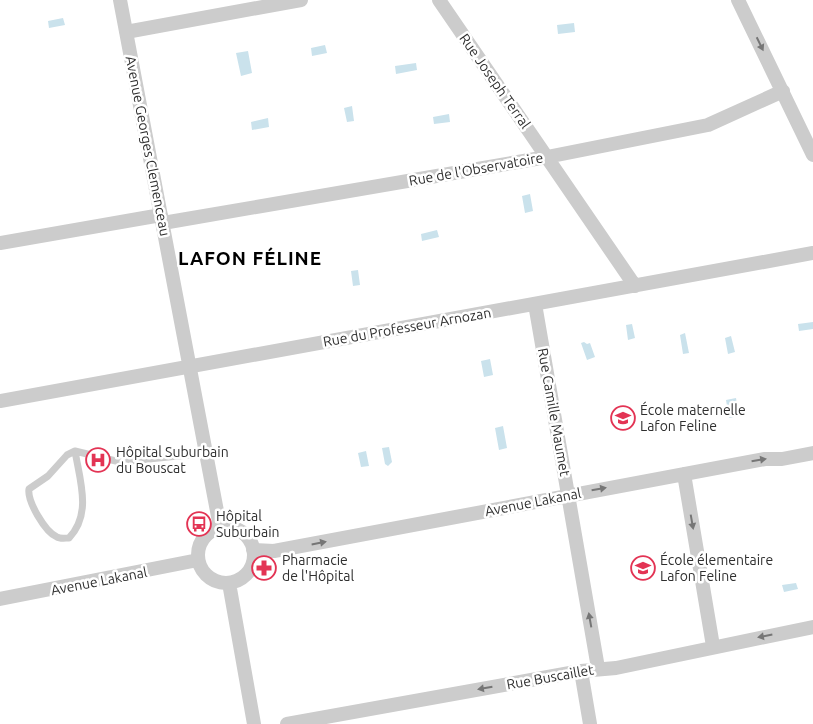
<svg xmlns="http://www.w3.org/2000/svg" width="813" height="724" font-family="Ubuntu,sans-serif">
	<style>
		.water { fill: #cae2ec }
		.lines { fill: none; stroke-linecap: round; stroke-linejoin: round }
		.lane { stroke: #ccc; stroke-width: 7 }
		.street { stroke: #ccc; stroke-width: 14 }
		.oneway { fill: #767676 }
		.labels { text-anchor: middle; stroke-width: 5; stroke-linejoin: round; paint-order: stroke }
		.street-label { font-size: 14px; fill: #2f2f2f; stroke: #fff }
		.poi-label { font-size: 14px; fill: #2f2f2f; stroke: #fff; text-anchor: start }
		.district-label { font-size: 19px; font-weight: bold; letter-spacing: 1px; fill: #000; stroke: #fff }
	</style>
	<rect width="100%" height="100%" fill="#fff"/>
	<!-- water -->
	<path class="water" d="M63 18 65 25 49 28 48 21Z
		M574 23 575 32 558 34 557 25Z
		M325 45 327 53 312 56 311 48Z
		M248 51 252 73 241 76 236 53Z
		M416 63 417 70 396 74 395 66Z
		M352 106 354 121 347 122 344 108Z
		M449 114 450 122 434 124 433 117Z
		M268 118 269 127 252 130 251 122Z
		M530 194 533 211 525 213 522 196Z
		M437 230 439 237 422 241 421 234Z
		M358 270 360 285 353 286 351 271Z
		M813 322V329L799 331 798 324Z
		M632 324 635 338 628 340 626 325Z
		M685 333 689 353 683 354 680 335Z
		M731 336 735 352 728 354 725 338Z
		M584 342 587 344 590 343 595 357 587 360 581 343Z
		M490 359 493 375 484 377 481 361Z
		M736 398 739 416 729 418 726 400Z
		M503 426 507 448 499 450 495 428Z
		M389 447 392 462 388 466 385 464 382 448Z
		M366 451 369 466 361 467 358 453Z
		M796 583 798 589 784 592 782 585Z"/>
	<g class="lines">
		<!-- lane -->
		<path class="lane" d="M75 451C80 481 92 514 69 538 65 538 60 539 57 537 45 532 27 501 29 489L48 476 67 455 75 451 120 462 207 453"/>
		<!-- street -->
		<path class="street" d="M120 0 220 527
			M439 0 635 286
			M738 0 813 155
			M126 32 301 0
			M163 223 547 157 708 125 783 91
			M0 243 161 215
			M535 304 598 668
			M0 401 813 253
			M684 474 713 646
			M198 555a28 28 0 1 1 56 0a28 28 0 1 1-56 0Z
			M253 550 274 551 765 459H782L813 453
			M229 583 254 724
			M0 599 198 560
			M581 671 590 724
			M287 724 581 671 616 668 813 627"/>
	</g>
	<!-- one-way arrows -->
	<defs><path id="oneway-solid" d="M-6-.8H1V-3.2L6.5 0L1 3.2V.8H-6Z" transform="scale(1.25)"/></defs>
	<g class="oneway">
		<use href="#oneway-solid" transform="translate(760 44) rotate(64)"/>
		<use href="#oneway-solid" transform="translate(759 460) rotate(-9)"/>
		<use href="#oneway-solid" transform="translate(599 489) rotate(-10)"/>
		<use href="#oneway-solid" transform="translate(692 522) rotate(80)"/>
		<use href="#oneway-solid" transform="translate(319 543) rotate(-11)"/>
		<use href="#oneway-solid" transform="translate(590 620) rotate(-100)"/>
		<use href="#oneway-solid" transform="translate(765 636) rotate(169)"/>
		<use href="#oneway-solid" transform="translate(485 688) rotate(170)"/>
	</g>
	<!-- icons -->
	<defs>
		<g id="school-ring" transform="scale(1.25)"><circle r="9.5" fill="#fff" stroke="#e33454" stroke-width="1.5"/><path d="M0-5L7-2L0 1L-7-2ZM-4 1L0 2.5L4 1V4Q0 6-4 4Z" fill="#e33454"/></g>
		<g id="hospital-ring" transform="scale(1.25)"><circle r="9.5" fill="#fff" stroke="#e33454" stroke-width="1.5"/><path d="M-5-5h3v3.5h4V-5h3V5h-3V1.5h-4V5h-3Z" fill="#e33454"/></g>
		<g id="bus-ring" transform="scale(1.25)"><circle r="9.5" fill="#fff" stroke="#e33454" stroke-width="1.5"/><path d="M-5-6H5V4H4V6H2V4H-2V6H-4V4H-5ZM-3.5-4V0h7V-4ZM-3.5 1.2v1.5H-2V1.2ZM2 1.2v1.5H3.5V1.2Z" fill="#e33454"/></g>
		<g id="pharmacy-ring" transform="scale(1.25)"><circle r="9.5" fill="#fff" stroke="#e33454" stroke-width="1.5"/><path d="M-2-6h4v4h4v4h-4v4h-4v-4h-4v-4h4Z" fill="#e33454"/></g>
	</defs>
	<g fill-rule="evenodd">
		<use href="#school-ring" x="623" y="418"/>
		<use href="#hospital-ring" x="98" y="460"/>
		<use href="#bus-ring" x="199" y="524"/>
		<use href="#pharmacy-ring" x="264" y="568"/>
		<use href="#school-ring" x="643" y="568"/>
	</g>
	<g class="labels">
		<!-- street labels -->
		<g class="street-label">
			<text transform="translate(495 81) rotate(55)" y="5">Rue Joseph Terral</text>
			<text transform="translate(148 146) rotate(79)" y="5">Avenue Georges Clemenceau</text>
			<text transform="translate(476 169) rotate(-10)" y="5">Rue de l'Observatoire</text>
			<text transform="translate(407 327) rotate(-10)" y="5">Rue du Professeur Arnozan</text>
			<text transform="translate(554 412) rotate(80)" y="5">Rue Camille Maumet</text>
			<text transform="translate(533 502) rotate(-11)" y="5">Avenue Lakanal</text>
			<text transform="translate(99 581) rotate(-11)" y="5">Avenue Lakanal</text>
			<text transform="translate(550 677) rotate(-10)" y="5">Rue Buscaillet</text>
		</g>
		<!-- poi labels -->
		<g class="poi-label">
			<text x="640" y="415">École maternelle<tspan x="640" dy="16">Lafon Feline</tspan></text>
			<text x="116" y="457">Hôpital Suburbain<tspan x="116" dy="16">du Bouscat</tspan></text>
			<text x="216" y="521">Hôpital<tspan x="216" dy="16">Suburbain</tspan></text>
			<text x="282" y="565">Pharmacie<tspan x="282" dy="16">de l'Hôpital</tspan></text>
			<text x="660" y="565">École élementaire<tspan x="660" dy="16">Lafon Feline</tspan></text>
		</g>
		<!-- district labels -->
		<g class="district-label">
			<text x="250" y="265">LAFON FÉLINE</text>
		</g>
	</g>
</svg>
